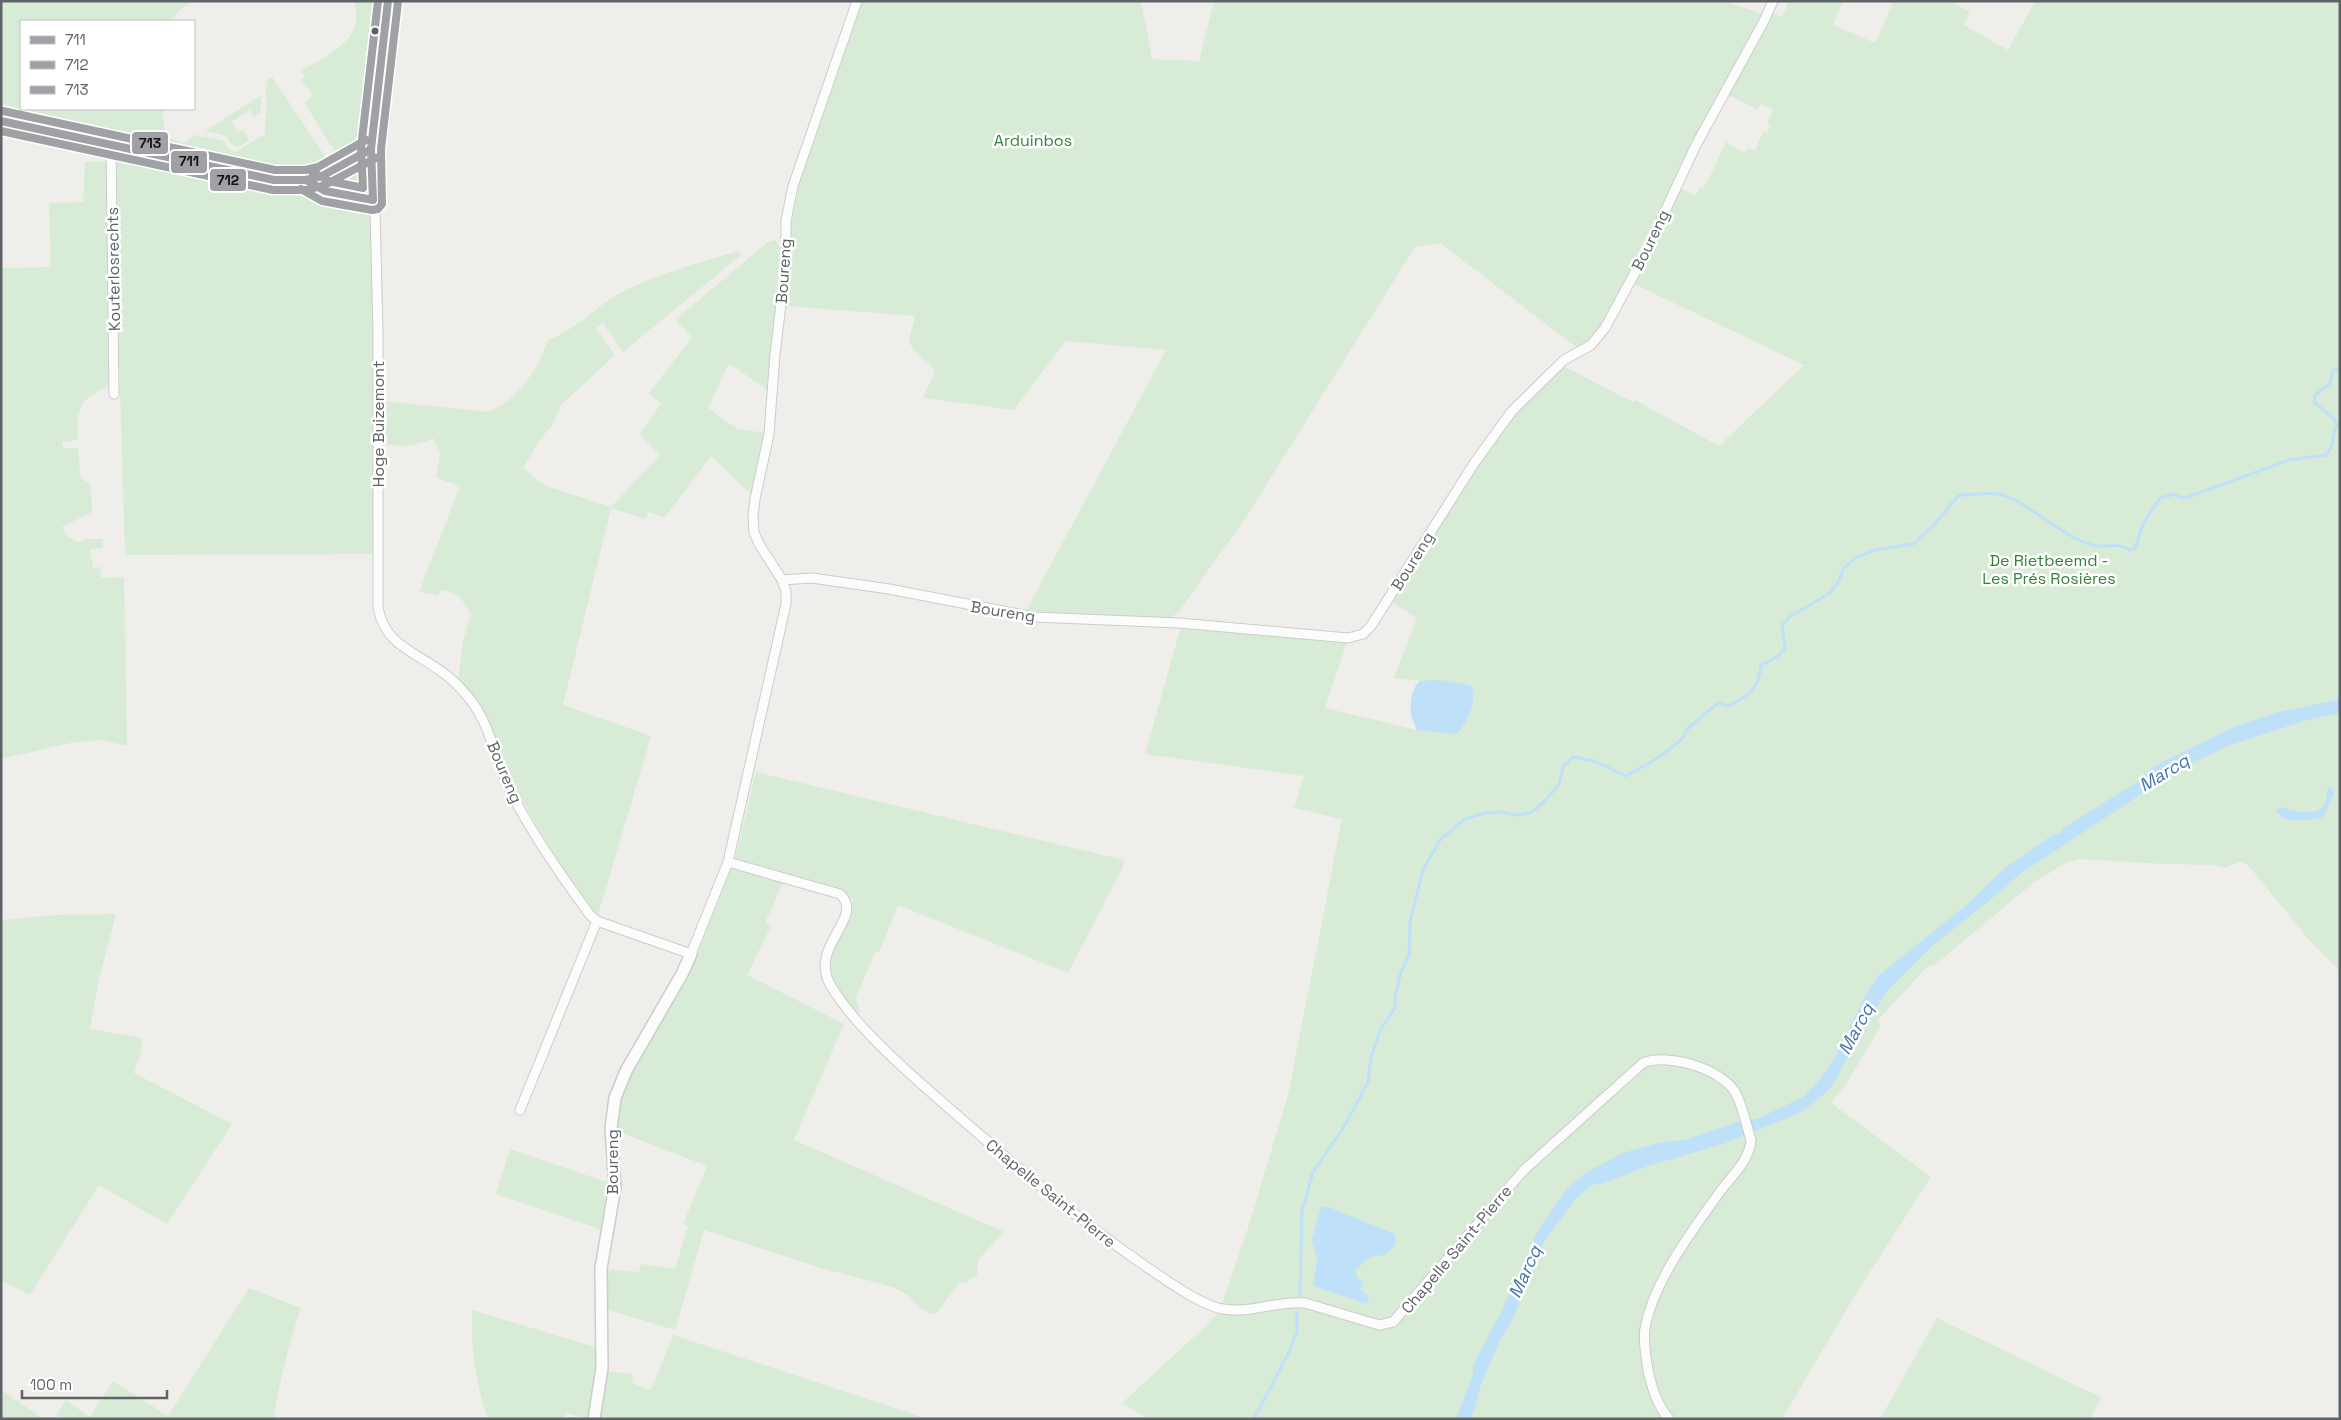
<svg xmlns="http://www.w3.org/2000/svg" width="2341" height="1420" font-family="'Space Grotesk',sans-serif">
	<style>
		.green { fill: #d8ebd6 }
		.water { fill: #bfe0f9 }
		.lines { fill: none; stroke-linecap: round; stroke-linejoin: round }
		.stream { stroke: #bfe0f9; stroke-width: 3 }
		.minor-casing { stroke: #cbcccc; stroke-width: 11 }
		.tertiary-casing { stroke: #cbcccc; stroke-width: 14 }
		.minor { stroke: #fdfcfc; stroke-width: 9 }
		.tertiary { stroke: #fdfcfc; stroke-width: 11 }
		.bus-1-casing { stroke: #fff; stroke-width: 11 }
		.bus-2-casing { stroke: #fff; stroke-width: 11 }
		.bus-3-casing { stroke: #fff; stroke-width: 11 }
		.bus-1 { stroke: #9fa1a4; stroke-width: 8 }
		.bus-2 { stroke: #9fa1a4; stroke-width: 8 }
		.bus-3 { stroke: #9fa1a4; stroke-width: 8 }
		.bus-dot { fill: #5f6368; stroke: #fff; stroke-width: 2 }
		.labels { text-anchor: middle; stroke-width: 5; stroke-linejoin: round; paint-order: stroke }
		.park-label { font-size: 16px; fill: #348238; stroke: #fff }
		.street-label { font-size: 16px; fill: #5f6368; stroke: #fff }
		.water-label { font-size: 18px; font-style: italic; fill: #4174aa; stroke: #fff }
		.line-badge { stroke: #fff; stroke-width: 2 }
		.pale-badge-label { font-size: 14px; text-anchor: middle; font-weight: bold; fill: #111 }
	</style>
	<rect width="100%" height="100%" fill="#efeeea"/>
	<!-- green -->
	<path class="green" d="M1 1H193L180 10 169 21H21V109H166L162 115 167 137 183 143 194 135 223 140 228 148 236 152 265 134C265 124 268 94 265 87L268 85 266 81 272 77 326 158 291 172 237 162 225 164 142 144 138 136 1 112Z
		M355 1H377L359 135 348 148 336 154 304 102 313 96 301 79 305 76 301 71C318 60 350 47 355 25 357 18 356 9 355 1Z
		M863 1H1141L1152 59 1199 61 1214 1H1723L1764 14 1702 126 1606 318 1587 341 1576 347 1440 243 1415 247 1245 519 1179 611 1171 618 1026 611 1166 350 1066 341 1014 410 923 398 935 372C930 360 906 351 910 336 911 330 914 323 915 316L785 306 791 262 790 226 798 187Z
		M1789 1H1843L1833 25 1875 43 1894 1H1955L1954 3 1970 12 1964 25 2008 50 2035 1H2340V971L2310 941 2248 865 2240 861 2226 868 2213 865 2164 864 2078 859 2067 862 2033 883 1936 964 1927 967 1877 1021 1881 1026 1845 1086 1831 1103 1931 1177 1857 1292 1782 1419H1148L1122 1403 1208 1324 1217 1313 1224 1298 1248 1228 1288 1095 1342 819 1294 808 1304 776 1145 754 1181 626 1347 642 1325 708 1417 730 1457 733C1468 721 1478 702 1471 685 1445 680 1419 682 1394 678L1417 618 1390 601C1443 519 1491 431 1563 366L1633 402 1635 400 1719 446 1804 365 1632 283 1678 187 1695 195 1701 187 1703 188C1713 174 1718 157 1726 142L1745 153 1749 148 1755 151 1763 132 1767 133 1770 126 1767 124 1773 109 1761 104 1758 110 1728 95 1771 13 1782 17Z
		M262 95 260 113 254 117 250 110 232 122 238 132 243 129 249 140 238 147 232 145 226 136 205 131Z
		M117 151 371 207 375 427 372 554 125 555 116 256Z
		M85 162H106L112 382C105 389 96 392 88 398 76 408 77 425 78 440L62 442 63 448H78L80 475 82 479 91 484 92 512 62 527C66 536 73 543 84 542V539H103V548L90 549 93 568 101 567V578L124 577 127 746 101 740 70 743 1 759V506L3 505 1 497V268L51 267 49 203 83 202Z
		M356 166 366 173 367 188 365 192 330 188 328 186 331 179Z
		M775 240 778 243 782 254 767 390 729 363 708 408 736 428 764 433 752 495 711 456 665 517 648 512 646 519 611 508 563 705 651 736 598 915 584 902 537 827 509 776 487 717 458 680 463 642 471 613C463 600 457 592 441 590L438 596 419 592 460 486 436 478 440 454 433 438C419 446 396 449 381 442L382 401 489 412 507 402 524 385 539 363 548 340C576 330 596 306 622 292 658 274 700 262 738 251L741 255 623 352 603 323 596 328 615 355 561 405 554 422 540 440 523 468 546 486 611 507 660 455 639 434 661 404 649 393 692 337 675 320 768 242Z
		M756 772 1124 860 1122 869 1068 973 898 905 879 952 876 951 856 997 860 1012 857 1014C833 982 821 972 841 933 847 921 852 912 853 900L841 889 773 871 784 880 765 923 771 926 747 975 844 1024 794 1140 1004 1232 978 1260 977 1275 965 1284 959 1283 937 1313 929 1314 918 1306 908 1295 893 1287 821 1268 704 1230 675 1330 605 1309 604 1269 639 1272 641 1264 675 1269 688 1226 683 1224 707 1166 617 1131V1111L623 1087 677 995 699 950 735 860Z
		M116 914 99 979 90 1029 142 1038 141 1053 134 1073 232 1124 167 1224 99 1185 30 1295 1 1280V920L55 915Z
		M510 1149 612 1184 603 1230 496 1194Z
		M249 1288 301 1308C289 1344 279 1381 274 1419H59L57 1414 66 1400 90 1417 113 1381 168 1416Z
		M472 1310 598 1348 595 1395 588 1419 566 1413 564 1419H488C475 1379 471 1352 472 1310Z
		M1937 1318 2102 1398 2089 1419H1880Z
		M673 1335 928 1419H598L606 1371 633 1374 632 1383 651 1390Z
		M1 1390 44 1419H1Z"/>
	<!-- water -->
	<path class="water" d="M1440 680 1471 685C1478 702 1468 721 1457 734L1417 730C1408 714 1408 696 1419 681Z
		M2340 699V713L2307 720 2228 746 2181 768 2020 874 1989 901 1932 946 1888 990 1872 1014 1830 1089 1802 1112 1723 1144 1648 1166 1598 1185 1595 1183 1576 1198 1545 1240 1512 1321 1500 1340 1480 1387 1476 1406 1470 1419H1456L1473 1374V1365L1500 1314 1538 1231 1557 1202 1570 1186 1588 1171 1623 1153 1654 1144 1687 1139 1741 1121 1757 1119 1803 1097 1820 1079 1835 1057 1866 994 1878 976 1965 906 2005 868 2045 840 2054 834 2060 833 2062 829 2140 780 2146 772 2164 761 2236 726 2275 713Z
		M2329 786 2333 789 2334 794 2323 817C2310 820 2285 825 2276 811L2280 807C2293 810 2316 819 2324 804 2328 797 2326 790 2329 786Z
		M1321 1207H1329L1395 1234 1396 1245 1384 1255 1370 1257 1355 1270 1358 1279 1364 1282 1360 1290 1369 1296 1367 1304 1313 1286 1317 1259 1312 1240Z"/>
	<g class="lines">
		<!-- stream -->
		<path class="stream" d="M1300 1296 1302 1211 1313 1172 1344 1127 1368 1082 1371 1057 1380 1030 1395 1008V997L1401 972 1409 955 1410 922 1423 870 1440 840 1465 819 1484 813 1501 812 1519 815 1532 812 1545 801 1559 784 1563 767 1573 757 1594 761 1626 776 1658 758 1682 739 1686 730 1718 703 1728 706C1747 697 1760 688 1761 665L1775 658 1785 649 1782 625 1791 616 1830 593 1839 581 1843 569 1855 558 1875 550 1913 544 1932 527 1959 495C1972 495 1986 492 1998 494 2026 499 2060 536 2092 545 2105 549 2117 541 2129 550L2135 548 2143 524 2160 498 2175 494 2181 498 2188 497 2289 460 2326 455C2336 445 2331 435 2337 425L2334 419 2314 402 2315 395 2330 384 2333 370 2340 368
			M1254 1419 1288 1354 1297 1332V1312"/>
		<!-- minor casing -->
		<g class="minor-casing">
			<path id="minor" d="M111 144 114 394
				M373 200 375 210 378 333V608C386 648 418 652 446 675 456 682 464 692 472 702 491 728 495 758 508 786 528 829 562 877 590 915L597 921 691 954 728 862 786 604V591L782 580 759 544 754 532 753 516 755 499 769 434 775 354 786 263V221L793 186 857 1
				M782 580 812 578 889 589 1034 617 1179 623 1348 638 1363 634 1371 626 1475 462 1512 411 1564 360 1591 345 1605 328 1646 252 1696 145 1764 21 1773 1
				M728 862 840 894C866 918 807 946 831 986 858 1031 918 1081 958 1116 1017 1167 1076 1218 1141 1263 1160 1276 1201 1306 1223 1309 1250 1314 1278 1300 1305 1303L1379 1325 1393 1322 1524 1170 1643 1063C1668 1053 1720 1068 1735 1092 1743 1106 1746 1125 1751 1140 1750 1159 1733 1175 1722 1189 1694 1228 1654 1280 1645 1328 1643 1342 1646 1357 1648 1370 1652 1388 1657 1405 1669 1419
				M520 1110 597 921"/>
		</g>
		<!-- tertiary casing -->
		<g class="tertiary-casing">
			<path id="tertiary" d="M1 121 274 180H306L322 176 371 149
				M306 180 325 191 373 200 371 149 388 1
				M594 1419 602 1368 601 1268 615 1187 611 1128 615 1098 626 1071 682 974 691 954"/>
		</g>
		<!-- minor -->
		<use href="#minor" class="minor"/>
		<!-- tertiary -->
		<use href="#tertiary" class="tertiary"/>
		<!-- bus-1 casing -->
		<g class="bus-1-casing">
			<path id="bus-1" d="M1 121 274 180H306L322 176 371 149
				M306 180 325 191 373 200 371 149 388 1"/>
		</g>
		<!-- bus-2 casing -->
		<g class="bus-2-casing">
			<path id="bus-2" d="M1 131 273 190H307L325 185 376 158
				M301 189 322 201 372 210 378 209 382 204 381 149 398 2"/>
		</g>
		<!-- bus-3 casing -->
		<g class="bus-3-casing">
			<path id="bus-3" d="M3 111 275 170H305L318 167 366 140
				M311 171 329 181 363 188 361 148 378 1"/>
		</g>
		<!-- bus-1 -->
		<use href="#bus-1" class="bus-1"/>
		<!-- bus-2 -->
		<use href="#bus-2" class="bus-2"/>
		<!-- bus-3 -->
		<use href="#bus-3" class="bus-3"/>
	</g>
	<!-- markers -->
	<circle class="bus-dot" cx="375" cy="31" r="4.5"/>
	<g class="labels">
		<!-- park labels -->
		<g class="park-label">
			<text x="1033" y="146">Arduinbos</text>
			<text x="2049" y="566">De Rietbeemd -<tspan x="2049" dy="18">Les Prés Rosières</tspan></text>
		</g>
		<!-- street labels -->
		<g class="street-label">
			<text transform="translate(1650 240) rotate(-64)" y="6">Boureng</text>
			<text transform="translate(113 269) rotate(-91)" y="6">Kouterlosrechts</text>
			<text transform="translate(783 271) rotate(-86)" y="6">Boureng</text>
			<text transform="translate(378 424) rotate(-90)" y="6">Hoge Buizemont</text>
			<text transform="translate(1412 561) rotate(-58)" y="6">Boureng</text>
			<text transform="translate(1003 611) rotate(9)" y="6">Boureng</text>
			<text transform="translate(505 772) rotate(67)" y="6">Boureng</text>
			<text transform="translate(612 1162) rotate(-90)" y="6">Boureng</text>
			<text transform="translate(1051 1193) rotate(39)" y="6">Chapelle Saint-Pierre</text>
			<text transform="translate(1456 1249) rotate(-50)" y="6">Chapelle Saint-Pierre</text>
		</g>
		<!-- water labels -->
		<g class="water-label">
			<text transform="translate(2164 773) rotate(-31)" y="6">Marcq</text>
			<text transform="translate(1856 1029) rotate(-62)" y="6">Marcq</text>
			<text transform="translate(1525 1272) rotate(-66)" y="6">Marcq</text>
		</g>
	</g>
	<g class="line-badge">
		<rect x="131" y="131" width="38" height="24" rx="5" fill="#9fa1a4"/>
		<rect x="170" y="150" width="38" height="24" rx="5" fill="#9fa1a4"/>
		<rect x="209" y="168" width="38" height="24" rx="5" fill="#9fa1a4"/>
	</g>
	<g class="pale-badge-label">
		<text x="150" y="148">713</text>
		<text x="189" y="166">711</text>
		<text x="228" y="185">712</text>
	</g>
	<!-- border -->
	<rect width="2341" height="1420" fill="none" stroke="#5f6368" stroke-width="5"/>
	<!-- legend -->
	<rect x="20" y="20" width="175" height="90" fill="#ffffff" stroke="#bfc1c3"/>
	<rect x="30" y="36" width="25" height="8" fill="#9fa1a4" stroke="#bfc1c3"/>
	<text x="65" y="45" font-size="15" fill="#5f6368">711</text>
	<rect x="30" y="61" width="25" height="8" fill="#9fa1a4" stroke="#bfc1c3"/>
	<text x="65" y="70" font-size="15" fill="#5f6368">712</text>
	<rect x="30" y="86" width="25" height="8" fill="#9fa1a4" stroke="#bfc1c3"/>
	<text x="65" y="95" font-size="15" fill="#5f6368">713</text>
	<!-- scale -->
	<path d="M22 1390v8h145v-8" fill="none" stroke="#5f6368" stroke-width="2.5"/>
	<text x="30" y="1390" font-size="15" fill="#5f6368" stroke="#ffffff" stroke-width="4" paint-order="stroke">100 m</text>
</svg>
